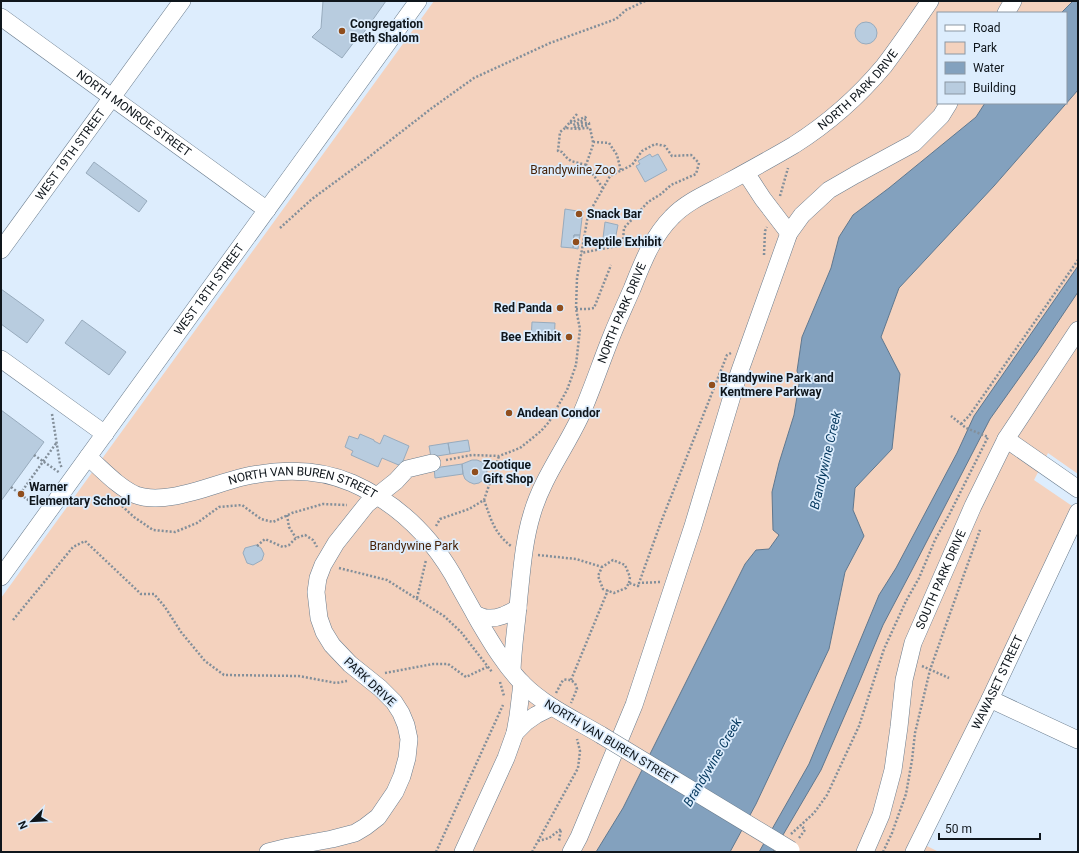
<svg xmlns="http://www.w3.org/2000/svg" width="1079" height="853" font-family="Roboto,sans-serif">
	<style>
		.green { fill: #f4d2be }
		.water { fill: #83a1be; stroke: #60778d }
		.building { fill: #b8ccdf; stroke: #98abbd }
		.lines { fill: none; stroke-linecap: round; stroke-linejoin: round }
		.minor-casing { stroke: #6a7c8d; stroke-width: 18 }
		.path { stroke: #838f9a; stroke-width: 2.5; stroke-dasharray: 2 2; stroke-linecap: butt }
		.minor { stroke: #fff; stroke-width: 17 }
		.minor-bridge-casing { stroke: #6a7c8d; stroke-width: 18; stroke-linecap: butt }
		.minor-bridge { stroke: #fff; stroke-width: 17 }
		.poi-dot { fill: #904e1d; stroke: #ddedfd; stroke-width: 1.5 }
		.labels { text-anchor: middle; stroke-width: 3.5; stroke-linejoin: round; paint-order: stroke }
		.poi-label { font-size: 12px; font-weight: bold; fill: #0f161c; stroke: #ddedfd; text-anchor: start }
		.street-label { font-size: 12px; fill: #0f161c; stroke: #ddedfd }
		.park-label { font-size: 12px; fill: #441f04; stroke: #ddedfd }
		.water-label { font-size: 13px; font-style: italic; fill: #05385e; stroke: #ddedfd }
	</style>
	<rect width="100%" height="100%" fill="#ddedfd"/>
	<!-- green -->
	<path class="green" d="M434 1H1073L1061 13H938V103H985L976 117 889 188 853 215 835 256 831 268 802 337 797 371 800 378 794 415 779 463 772 492 780 535 769 549 756 550 623 808 596 852H1V598Z
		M1078 90V474L1048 453 1034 480 1078 510 919 842 939 852H730L756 804 829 649 845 572 864 536 853 510 855 488 892 449 900 374 881 337 899 288 994 186Z"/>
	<!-- water -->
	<path class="water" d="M1073 1H1078V90L994 186 899 288 881 337 900 374 892 449 855 488 853 510 864 536 845 572 829 649 756 804 730 852H596L623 808 745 564 756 550 769 549 779 535 773 530 772 492 779 463 794 415 800 378 797 371 802 337 831 268 839 237 853 215 889 188 976 117 985 103H1066V13H1061Z
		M1078 266V292L1037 353 990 419 913 568 883 625 858 685 821 770 773 852H759L809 764 879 595 896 568 957 453 974 416Z"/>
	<!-- building -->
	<path class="building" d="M323 1H386L362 35 360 34 342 58 312 37 321 28Z
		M855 33a11 11 0 1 1 22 0a11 11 0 1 1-22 0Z
		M650 154 652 157 658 154 667 170 645 182 636 166 640 164 638 161Z
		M94 162 147 201 139 212 86 173Z
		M565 209 577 211 576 217 582 218 580 235H574L573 248 561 247Z
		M577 211H583L582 218 576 217Z
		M605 222 618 225 615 240 603 238Z
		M574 235H580L578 249 573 248Z
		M1 289 44 320 27 343 1 324Z
		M82 320 126 352 109 375 65 343Z
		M532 322 555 323 554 342 531 340Z
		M1 410 44 442 1 501Z
		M360 434 374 440V441L380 444 384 435 409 446 401 466 382 458 378 467 351 455 353 451 345 447 349 436 358 439Z
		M468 440 470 451 450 454 448 443Z
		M448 443 450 454 431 457 429 446Z
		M472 460H477L482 462 485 466 487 471 486 476 483 480 479 483 474 484 469 482 465 479 463 474 462 464Z
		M462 464 463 474 435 478 434 468Z
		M256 545 261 548 264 554 262 560 253 565 247 563 243 553 245 548Z"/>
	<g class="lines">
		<!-- minor casing -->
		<g class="minor-casing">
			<g id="minor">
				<path d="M1006 13 1013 1"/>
				<path id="s1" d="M1 17 267 210"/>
				<path d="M746 173 763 199 789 233"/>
				<path id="s2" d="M1 250 182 1"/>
				<path d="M1 359 105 434"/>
				<path d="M1006 439 1078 489"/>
				<path id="s3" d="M88 457C103 470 118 487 136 495 166 506 213 484 243 477 279 469 318 468 352 483 395 502 429 534 453 575 461 590 470 605 478 620 491 642 505 666 523 684 545 706 574 719 601 735"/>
				<path id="s4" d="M1 577 418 1"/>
				<path d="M475 614C479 616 483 618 488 618 499 619 509 613 518 608"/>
				<path id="s5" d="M512 670C513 645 517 621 519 596 522 568 524 540 532 514 542 479 565 449 580 417 592 390 601 362 612 335 618 320 625 305 632 289 642 264 652 237 672 217 687 201 710 192 728 182 750 170 772 158 794 145 827 124 859 96 884 66 900 45 915 23 930 1"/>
				<path d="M990 699 1078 740"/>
				<path d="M515 733 526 722 536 715 552 707"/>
				<path d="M268 852 288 847 332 839 355 833 365 827 378 817 395 792 402 776 407 758 409 739 406 725 401 713 394 702 380 688 350 664 332 645 324 632 319 618 316 592 318 578 323 565 336 543 367 504 396 481 407 469 432 463"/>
				<path d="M463 852 506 758 515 733 518 716 522 683"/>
				<path d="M571 852 579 837 634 705 693 526 738 376 789 233 802 215 829 190 855 175 914 143 941 116 949 103"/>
				<path id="s6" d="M865 852 881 815 893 770 899 727 904 680 913 643 973 506 1006 439 1078 330"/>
				<path id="s7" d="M914 852 990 699 1078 512"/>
			</g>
		</g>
		<!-- path -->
		<path class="path" d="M577 114 565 128 579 129 585 128H590L593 142
			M570 123 585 117 587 119 573 125 575 127 582 123H589V125L581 126 576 129
			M565 128 560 132 558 151 562 152 566 157 571 161 586 165
			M603 188 586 165 594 142 609 143 617 155 621 171
			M780 196 788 168
			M280 228 312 199 365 160 432 108 474 78 550 43 616 19 626 10 645 1
			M764 255 765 231 767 227
			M576 309H588L594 308 611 265
			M52 414 60 464 62 468
			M961 424 969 416 1078 260
			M34 455 60 473
			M446 460 472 455 499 456 520 448 541 431 549 422 567 390 576 365 580 329 576 309 577 278 588 215 610 176 632 165 642 151 655 144 665 146 672 156 691 155 699 163 696 174 671 185 661 194 648 202 624 228 623 241 617 246 581 253
			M11 487 36 506
			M20 494 57 442
			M484 500C491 519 494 533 511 546
			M122 506 134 517 153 530 175 532 197 523 219 507 242 505 261 519 273 522 292 513 323 504 347 505
			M287 515 289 527 296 538
			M436 526 440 519 469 509 484 500 499 456
			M257 546 265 539 283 547 289 545 296 538 305 535 313 540 317 547
			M538 555 576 559 602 567
			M339 568 387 580 444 616 461 632 492 672
			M660 582 639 583 661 522 727 355 731 353
			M629 583 630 577 625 565 613 560 602 567 598 576 603 589 614 593 626 588 629 583 638 586 639 583
			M417 598 426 560
			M13 620 73 547 85 541 141 594H154L165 607 181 632 205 661 224 675 299 676 336 683 347 681
			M922 666 949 678
			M385 673 433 664H448L466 677 487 667
			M571 680 608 590
			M500 682 504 696
			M556 693 563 680C568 679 571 680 575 683L577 689 571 703
			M791 834 814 813 827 795 859 726 884 649 906 601 919 578 935 540 950 513 988 437 966 428 951 416
			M799 838 805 830 801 825
			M538 841 549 838 561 829 559 841
			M436 852 503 705
			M532 852 578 768 580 751 577 739
			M883 852 892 833 906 794 912 760 915 733 930 670 953 605 980 530"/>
		<!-- minor -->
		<use href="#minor" class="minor"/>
		<!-- minor-bridge casing -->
		<g class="minor-bridge-casing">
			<path id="minor-bridge" d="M601 735 791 850"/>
		</g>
		<!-- minor-bridge -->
		<use href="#minor-bridge" class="minor-bridge"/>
	</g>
	<!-- markers -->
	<g class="poi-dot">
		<circle cx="342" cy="31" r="4"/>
		<circle cx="579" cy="214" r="4"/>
		<circle cx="576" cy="242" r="4"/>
		<circle cx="560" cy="308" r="4"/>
		<circle cx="569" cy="337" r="4"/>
		<circle cx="712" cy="385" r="4"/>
		<circle cx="509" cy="413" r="4"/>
		<circle cx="475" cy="472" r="4"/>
		<circle cx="21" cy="494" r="4"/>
	</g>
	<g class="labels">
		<!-- poi labels -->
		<g class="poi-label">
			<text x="350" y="28">Congregation<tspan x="350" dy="14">Beth Shalom</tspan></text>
			<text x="587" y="218">Snack Bar</text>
			<text x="584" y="246">Reptile Exhibit</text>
			<text x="552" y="312" text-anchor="end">Red Panda</text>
			<text x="561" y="341" text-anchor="end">Bee Exhibit</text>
			<text x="720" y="382">Brandywine Park and<tspan x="720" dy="14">Kentmere Parkway</tspan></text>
			<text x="517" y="417">Andean Condor</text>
			<text x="483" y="469">Zootique<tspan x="483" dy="14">Gift Shop</tspan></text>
			<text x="29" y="491">Warner<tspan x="29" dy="14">Elementary School</tspan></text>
		</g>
		<!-- street labels -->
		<g class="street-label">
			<text dy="4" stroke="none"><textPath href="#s5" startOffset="714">NORTH PARK DRIVE</textPath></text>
			<text dy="4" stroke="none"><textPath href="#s1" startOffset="164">NORTH MONROE STREET</textPath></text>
			<text dy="4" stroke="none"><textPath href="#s2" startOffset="118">WEST 19TH STREET</textPath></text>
			<text dy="4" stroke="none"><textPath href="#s4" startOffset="355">WEST 18TH STREET</textPath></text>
			<text dy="4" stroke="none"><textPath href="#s5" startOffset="378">NORTH PARK DRIVE</textPath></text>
			<text dy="4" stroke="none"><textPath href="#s3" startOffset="233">NORTH VAN BUREN STREET</textPath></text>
			<text dy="4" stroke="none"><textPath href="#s6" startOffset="285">SOUTH PARK DRIVE</textPath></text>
			<text transform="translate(370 682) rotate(43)" y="4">PARK DRIVE</text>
			<text dy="4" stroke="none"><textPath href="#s7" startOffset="189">WAWASET STREET</textPath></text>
			<text transform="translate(611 742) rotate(31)" y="4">NORTH VAN BUREN STREET</text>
		</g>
		<!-- park labels -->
		<g class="park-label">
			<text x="573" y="174">Brandywine Zoo</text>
			<text x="414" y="550">Brandywine Park</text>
		</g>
		<!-- water labels -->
		<g class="water-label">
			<text transform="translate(825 460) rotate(-77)" y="5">Brandywine Creek</text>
			<text transform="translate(712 762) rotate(-59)" y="5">Brandywine Creek</text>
		</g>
	</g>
	<!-- border -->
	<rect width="1079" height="853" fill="none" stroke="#0f161c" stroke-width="4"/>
	<!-- legend -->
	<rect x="937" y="12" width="130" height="92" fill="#ddedfd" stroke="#8b97a3"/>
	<rect x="945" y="25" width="20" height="6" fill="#ffffff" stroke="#8b97a3"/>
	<text x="973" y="32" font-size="12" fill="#0f161c">Road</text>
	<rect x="945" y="42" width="20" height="12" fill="#f4d2be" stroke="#8b97a3"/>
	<text x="973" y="52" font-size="12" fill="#0f161c">Park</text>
	<rect x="945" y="62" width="20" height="12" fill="#83a1be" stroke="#8b97a3"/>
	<text x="973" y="72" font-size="12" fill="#0f161c">Water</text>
	<rect x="945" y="82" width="20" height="12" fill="#b8ccdf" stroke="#8b97a3"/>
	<text x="973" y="92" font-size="12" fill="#0f161c">Building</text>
	<!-- north arrow -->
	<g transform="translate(32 821) rotate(246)" stroke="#ddedfd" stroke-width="3" paint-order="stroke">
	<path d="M0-3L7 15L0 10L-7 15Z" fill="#0f161c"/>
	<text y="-6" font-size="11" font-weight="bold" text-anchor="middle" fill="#0f161c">N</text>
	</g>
	<!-- scale -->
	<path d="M939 833v6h101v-6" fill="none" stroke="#0f161c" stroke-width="2"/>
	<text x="945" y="833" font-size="12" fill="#0f161c" stroke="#ddedfd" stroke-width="3" paint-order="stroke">50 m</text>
</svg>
